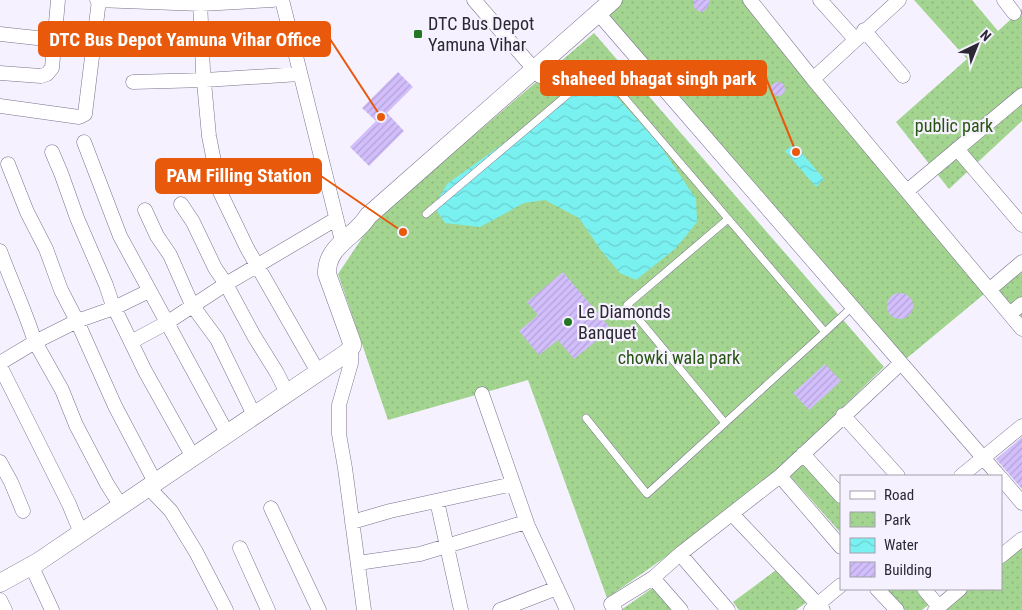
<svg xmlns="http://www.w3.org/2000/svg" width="1022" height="610" font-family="'Roboto Condensed',sans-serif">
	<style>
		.park { fill: url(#park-dots) }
		.water { fill: url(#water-waves) }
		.building { fill: url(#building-hatch) }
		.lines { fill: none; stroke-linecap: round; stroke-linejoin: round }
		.service-casing { stroke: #7a718d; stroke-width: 8 }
		.minor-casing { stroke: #7a718d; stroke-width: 15 }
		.tertiary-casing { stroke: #7a718d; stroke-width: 19 }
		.service { stroke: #fff; stroke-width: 7 }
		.minor { stroke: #fff; stroke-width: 14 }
		.tertiary { stroke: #fff; stroke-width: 18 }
		.poi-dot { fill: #237723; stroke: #f5f1fe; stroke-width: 2 }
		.labels { text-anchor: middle; stroke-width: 4.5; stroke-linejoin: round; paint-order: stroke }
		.poi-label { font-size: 18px; fill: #2b2733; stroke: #f5f1fe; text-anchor: start }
		.park-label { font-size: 18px; fill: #275511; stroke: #f5f1fe }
		.leader { fill: none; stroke: #e8590c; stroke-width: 2 }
		.callout-dot { fill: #e8590c; stroke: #f5f1fe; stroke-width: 2 }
		.callout { fill: #e8590c; stroke: #e8590c; stroke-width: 2 }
		.callout-label { font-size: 19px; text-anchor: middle; font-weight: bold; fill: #fff }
	</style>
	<defs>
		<pattern id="park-dots" width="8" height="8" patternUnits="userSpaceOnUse" patternTransform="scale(1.25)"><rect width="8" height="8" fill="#a3d591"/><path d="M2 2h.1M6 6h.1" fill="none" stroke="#8cb77e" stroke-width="1.8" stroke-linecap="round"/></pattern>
		<pattern id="water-waves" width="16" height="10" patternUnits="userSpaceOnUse" patternTransform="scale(1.25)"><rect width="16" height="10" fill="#7af1f1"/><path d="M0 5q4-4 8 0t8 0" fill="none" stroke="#6acfcf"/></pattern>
		<pattern id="building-hatch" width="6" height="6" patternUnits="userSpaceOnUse" patternTransform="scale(1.25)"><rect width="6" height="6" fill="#d2befb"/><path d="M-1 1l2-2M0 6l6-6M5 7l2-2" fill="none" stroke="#b4a3d8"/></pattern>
	</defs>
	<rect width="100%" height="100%" fill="#f5f1fe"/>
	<!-- park -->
	<path class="park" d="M614 0H747L989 290 1022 264V320L989 290 901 363 599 14Z
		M914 0H972L998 31 1022 9V121L949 189 896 122 967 59Z
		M594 33 884 367 750 498 607 598 528 380 388 420 338 274 374 220Z
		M807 460 841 499V533L789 475Z
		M1022 548V610H941L969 589H1001V564Z
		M776 570 807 602 796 610H739L733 602Z
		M654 587 673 610H621Z
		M887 589H919L931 603 922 610H905Z"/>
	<!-- water -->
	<path class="water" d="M592 77 607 86 659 144 696 199 697 222 676 248 636 280 620 273 600 249 579 218 545 200 524 203 480 227 445 223 434 206 447 184 507 141Z
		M794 144 824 179 816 187 785 151Z"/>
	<!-- building -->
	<path class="building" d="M694 0H710L708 7 703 12 698 11 694 7Z
		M398 72 413 87 387 113 404 131 369 166 350 147 376 121 362 108Z
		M771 89a7 7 0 1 1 14 0a7 7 0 1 1-14 0Z
		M563 272 611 329 574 359 558 340 539 355 519 331 538 315 527 302Z
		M887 306a13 13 0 1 1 26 0a13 13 0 1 1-26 0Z
		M825 364 841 381 809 410 793 393Z
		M1022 437V489L996 459Z"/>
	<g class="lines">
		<!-- service casing -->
		<g class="service-casing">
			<path id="service" d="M426 214 599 68 825 332 647 494 586 418
				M825 332 852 307
				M725 423 627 305 728 219"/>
		</g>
		<!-- minor casing -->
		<g class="minor-casing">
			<path id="minor" d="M97 0 201 4 273 0
				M200 0 203 71 209 136 220 192 247 248 318 372
				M282 0 342 241
				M474 0 540 76
				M750 0 813 79 1022 329
				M820 0 855 39
				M1004 0 1014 13
				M598 13 999 476
				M864 30 903 76
				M0 34 55 40
				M0 73 41 76 47 74 52 68 58 0
				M813 79 899 0
				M133 82 205 80 300 74
				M0 106 79 117 85 114 99 0
				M84 142 120 236 227 433
				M957 149 1022 225
				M52 152 61 173 77 218 106 285 112 303 145 371 193 457
				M8 164 27 212 46 249 61 290 77 321 115 406 155 482
				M907 191 1022 95
				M181 204 193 222 215 268 226 284 254 336 277 373 287 393
				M145 210 157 236 170 255 192 305 217 339 254 415
				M0 251C11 281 25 310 35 342L77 321 114 308 149 291
				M989 290 1022 262
				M1010 314 1022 304
				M131 342 168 322 226 284 336 219
				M351 349V363L339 405V434L345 468 364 610
				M0 363 35 342 62 390 76 425 107 484 121 506
				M0 366 69 504 81 533
				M482 394 528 526 567 610
				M843 415 898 476
				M803 454 841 496
				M0 462 11 482 23 511
				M780 476 901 363
				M961 476 1022 426
				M1001 478 1022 503
				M148 487 171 511 196 552 226 610
				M437 501 461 610
				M271 508 319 610
				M732 514 823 610
				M352 522 390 511 513 484
				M240 548 268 610
				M680 554 728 610
				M1001 556 1022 539
				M358 563 420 554 526 522
				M31 565 52 610
				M877 589 897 610
				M924 589 939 607
				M0 600 5 610
				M500 610 557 588
				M615 610 611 604 653 578
				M681 610 653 578 680 554 780 476 841 547
				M811 610 841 585
				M935 610 960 589"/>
		</g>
		<!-- tertiary casing -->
		<g class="tertiary-casing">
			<path id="tertiary" d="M0 583 38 562 348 352 352 346V343L327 274C326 245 356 237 368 216L613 0"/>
		</g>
		<!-- service -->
		<use href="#service" class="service"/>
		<!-- minor -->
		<use href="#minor" class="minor"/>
		<!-- tertiary -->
		<use href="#tertiary" class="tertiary"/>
	</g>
	<!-- markers -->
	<g class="poi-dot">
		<rect x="413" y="29" width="10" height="10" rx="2.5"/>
		<circle cx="568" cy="322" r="5"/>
	</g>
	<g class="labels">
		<!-- poi labels -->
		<g class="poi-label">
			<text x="428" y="30">DTC Bus Depot<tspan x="428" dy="21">Yamuna Vihar</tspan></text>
			<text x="578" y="318">Le Diamonds<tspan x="578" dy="21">Banquet</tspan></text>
		</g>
		<!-- park labels -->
		<g class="park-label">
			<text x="954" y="132">public park</text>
			<text x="679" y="364">chowki wala park</text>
		</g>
	</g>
	<!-- callouts -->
	<path class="leader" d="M381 117L330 39M796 152L766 78M403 232L321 176"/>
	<g class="callout-dot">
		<circle cx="381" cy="117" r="5"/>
		<circle cx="796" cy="152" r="5"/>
		<circle cx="403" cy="232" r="5"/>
	</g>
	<g class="callout">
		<rect x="39" y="22" width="291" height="34" rx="5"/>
		<rect x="541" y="61" width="225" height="34" rx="5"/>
		<rect x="156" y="159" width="165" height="34" rx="5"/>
	</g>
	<g class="callout-label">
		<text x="185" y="46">DTC Bus Depot Yamuna Vihar Office</text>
		<text x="654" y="85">shaheed bhagat singh park</text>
		<text x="239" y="182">PAM Filling Station</text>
	</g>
	<!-- legend -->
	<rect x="840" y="475" width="162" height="115" fill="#f5f1fe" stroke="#a4a0ad"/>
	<rect x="850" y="491" width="25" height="8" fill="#ffffff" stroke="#a4a0ad"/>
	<text x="884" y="500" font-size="15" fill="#2b2733">Road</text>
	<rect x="850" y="512" width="25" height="15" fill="url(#park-dots)" stroke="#a4a0ad"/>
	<text x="884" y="525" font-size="15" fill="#2b2733">Park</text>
	<rect x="850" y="538" width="25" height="15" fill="url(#water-waves)" stroke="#a4a0ad"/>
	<text x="884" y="550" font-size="15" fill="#2b2733">Water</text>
	<rect x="850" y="562" width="25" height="15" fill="url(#building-hatch)" stroke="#a4a0ad"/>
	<text x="884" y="575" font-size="15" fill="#2b2733">Building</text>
	<!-- north arrow -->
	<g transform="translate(977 45) rotate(43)" stroke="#f5f1fe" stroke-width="4" paint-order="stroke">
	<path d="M0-4L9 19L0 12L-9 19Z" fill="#2b2733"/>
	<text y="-8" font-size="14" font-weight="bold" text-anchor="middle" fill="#2b2733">N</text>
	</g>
</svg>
